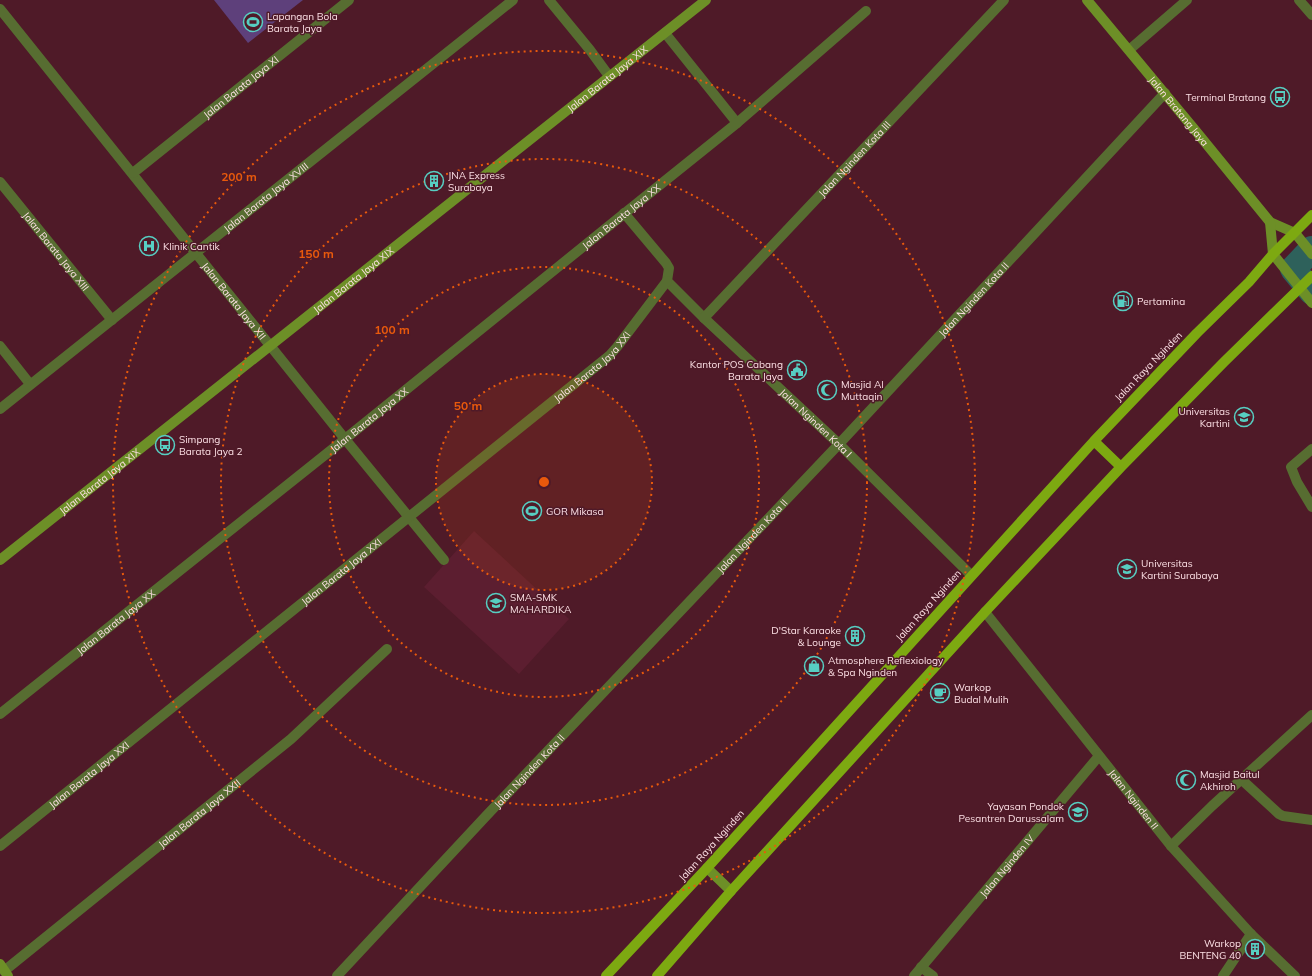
<svg xmlns="http://www.w3.org/2000/svg" width="1312" height="976" font-family="Mulish,sans-serif">
	<style>
		.built { fill: #5c1e30 }
		.green { fill: #5e407b }
		.lines { fill: none; stroke-linecap: round; stroke-linejoin: round }
		.river { stroke: #2e615b; stroke-width: 26 }
		.street { stroke: #576d31; stroke-width: 10 }
		.secondary { stroke: #6d8f27; stroke-width: 10 }
		.primary { stroke: #7da911; stroke-width: 10 }
		.ring { fill: none; stroke: #e8590c; stroke-width: 2; stroke-dasharray: 2 4 }
		.labels { text-anchor: middle; stroke-width: 3; stroke-linejoin: round; paint-order: stroke }
		.poi-label { font-size: 10px; fill: #fee1e6; stroke: #4f1a28; text-anchor: start }
		.street-label { font-size: 10px; fill: #fee1e6; stroke: #4f1a28 }
		.centre { fill: #e8590c; stroke: #4f1a28; stroke-width: 2 }
		.ring-label { font-size: 12px; text-anchor: middle; font-weight: bold; fill: #e8590c; stroke: #4f1a28; stroke-width: 3; stroke-linejoin: round; paint-order: stroke }
	</style>
	<rect width="100%" height="100%" fill="#4f1a28"/>
	<!-- built -->
	<path class="built" d="M474 531 569 619 519 674 424 587Z"/>
	<!-- green -->
	<path class="green" d="M214 0H303L248 43Z"/>
	<g class="lines">
		<!-- river -->
		<path class="river" d="M1312 249 1293 269 1312 292"/>
		<!-- street -->
		<g class="street">
			<path d="M549 0 590 50 609 76"/>
			<path d="M1299 0 1312 15"/>
			<path id="s1" d="M0 9 345 439 444 560"/>
			<path d="M665 33 737 123"/>
			<path d="M1129 50 1187 0"/>
			<path id="s2" d="M133 173 349 0"/>
			<path id="s3" d="M0 182 112 320"/>
			<path id="s4" d="M624 213 666 263 669 268 667 281 704 318 839 444 971 575"/>
			<path id="s5" d="M704 318 1004 0"/>
			<path d="M0 346 30 384"/>
			<path id="s6" d="M0 409 513 0"/>
			<path d="M1312 449 1291 467 1297 482 1312 507"/>
			<path id="s7" d="M985 612 1171 846 1251 934 1295 976"/>
			<path id="s8" d="M0 714 345 439 615 221 737 123 866 11"/>
			<path d="M1242 780 1279 814 1283 816 1312 820"/>
			<path id="s9" d="M0 846 609 356 617 347 667 281"/>
			<path d="M1171 846 1212 806 1312 715"/>
			<path d="M921 967 933 976"/>
			<path id="s10" d="M4 971 291 739 387 649"/>
			<path id="s11" d="M337 976 487 815 839 444 1165 93"/>
			<path id="s12" d="M914 976 1099 756"/>
			<path d="M1223 976 1251 934"/>
		</g>
		<!-- secondary -->
		<g class="secondary">
			<path id="s13" d="M1087 0 1195 130 1270 222 1295 233 1312 254"/>
			<path d="M1270 222 1273 254 1312 303"/>
			<path id="s14" d="M0 560 706 0"/>
			<path d="M707 868 731 891"/>
			<path d="M0 964 8 976"/>
		</g>
		<!-- primary -->
		<path class="primary" d="M1094 441 1121 467
			M606 976 707 868 1094 441 1197 333 1249 282 1273 254 1312 215
			M657 976 731 891 985 612 1121 467 1224 362 1312 276"/>
	</g>
	<!-- distance rings -->
	<circle cx="544" cy="482" r="108" fill="#e8590c" fill-opacity=".12"/>
	<g class="ring">
		<circle cx="544" cy="482" r="108"/>
		<circle cx="544" cy="482" r="215"/>
		<circle cx="544" cy="482" r="323"/>
		<circle cx="544" cy="482" r="431"/>
	</g>
	<!-- icons -->
	<defs>
		<g id="stadium-ring" transform="scale(1)"><circle r="9.5" fill="#4f1a28" stroke="#57cec2" stroke-width="1.5"/><path d="M0-5a6.5 5 0 1 0 0 10a6.5 5 0 1 0 0-10ZM-3.5-1.8h7v3.6h-7Z" fill="#57cec2"/></g>
		<g id="bus-ring" transform="scale(1)"><circle r="9.5" fill="#4f1a28" stroke="#57cec2" stroke-width="1.5"/><path d="M-5-6H5V4H4V6H2V4H-2V6H-4V4H-5ZM-3.5-4V0h7V-4ZM-3.5 1.2v1.5H-2V1.2ZM2 1.2v1.5H3.5V1.2Z" fill="#57cec2"/></g>
		<g id="building-ring" transform="scale(1)"><circle r="9.5" fill="#4f1a28" stroke="#57cec2" stroke-width="1.5"/><path d="M-4-6H4V6H1V3H-1V6H-4ZM-2.5-4.3h1.7v1.8h-1.7ZM.8-4.3h1.7v1.8H.8ZM-2.5-1h1.7V.8h-1.7ZM.8-1h1.7V.8H.8Z" fill="#57cec2"/></g>
		<g id="hospital-ring" transform="scale(1)"><circle r="9.5" fill="#4f1a28" stroke="#57cec2" stroke-width="1.5"/><path d="M-5-5h3v3.5h4V-5h3V5h-3V1.5h-4V5h-3Z" fill="#57cec2"/></g>
		<g id="fuel-ring" transform="scale(1)"><circle r="9.5" fill="#4f1a28" stroke="#57cec2" stroke-width="1.5"/><path d="M-5.5-6h7V0h2V4h1.3V-2.5L3-4.5l.8-.8L6-3V5H2.5V1h-1V6h-7ZM-4.2-4.7v3.2H.2V-4.7Z" fill="#57cec2"/></g>
		<g id="civic-ring" transform="scale(1)"><circle r="9.5" fill="#4f1a28" stroke="#57cec2" stroke-width="1.5"/><path d="M-.6-6.5H3V-4.5H.6V-3L4-1V1h2V6H-6V1h2V-1L-.6-3ZM-1.2 2.5V6h2.4V2.5Z" fill="#57cec2"/></g>
		<g id="mosque-ring" transform="scale(1)"><circle r="9.5" fill="#4f1a28" stroke="#57cec2" stroke-width="1.5"/><path d="M3.5-4.9A6 6 0 1 0 3.5 4.9A5 5 0 1 1 3.5-4.9Z" fill="#57cec2"/></g>
		<g id="university-ring" transform="scale(1)"><circle r="9.5" fill="#4f1a28" stroke="#57cec2" stroke-width="1.5"/><path d="M0-5L7-2L0 1L-7-2ZM-4 1L0 2.5L4 1V4Q0 6-4 4Z" fill="#57cec2"/></g>
		<g id="school-ring" transform="scale(1)"><circle r="9.5" fill="#4f1a28" stroke="#57cec2" stroke-width="1.5"/><path d="M0-5L7-2L0 1L-7-2ZM-4 1L0 2.5L4 1V4Q0 6-4 4Z" fill="#57cec2"/></g>
		<g id="shop-ring" transform="scale(1)"><circle r="9.5" fill="#4f1a28" stroke="#57cec2" stroke-width="1.5"/><path d="M-5-2.5h2.3a2.7 3.5 0 0 1 5.4 0H5L5.5 6h-11ZM-1.5-2.5h3a1.5 2.3 0 0 0-3 0Z" fill="#57cec2"/></g>
		<g id="cafe-ring" transform="scale(1)"><circle r="9.5" fill="#4f1a28" stroke="#57cec2" stroke-width="1.5"/><path d="M-5.5-4.5H6V0H3Q3 3.5 0 3.5H-2.5Q-5.5 3.5-5.5 0ZM3-3.2v2h1.7v-2ZM-6 4.5H4V6H-6Z" fill="#57cec2"/></g>
	</defs>
	<g fill-rule="evenodd">
		<use href="#stadium-ring" x="253" y="22"/>
		<use href="#bus-ring" x="1280" y="97"/>
		<use href="#building-ring" x="434" y="181"/>
		<use href="#hospital-ring" x="149" y="246"/>
		<use href="#fuel-ring" x="1123" y="301"/>
		<use href="#civic-ring" x="797" y="370"/>
		<use href="#mosque-ring" x="827" y="390"/>
		<use href="#university-ring" x="1244" y="417"/>
		<use href="#bus-ring" x="165" y="445"/>
		<use href="#stadium-ring" x="532" y="511"/>
		<use href="#university-ring" x="1127" y="569"/>
		<use href="#school-ring" x="496" y="603"/>
		<use href="#building-ring" x="855" y="636"/>
		<use href="#shop-ring" x="814" y="666"/>
		<use href="#cafe-ring" x="940" y="693"/>
		<use href="#mosque-ring" x="1186" y="780"/>
		<use href="#school-ring" x="1078" y="812"/>
		<use href="#building-ring" x="1255" y="949"/>
	</g>
	<g class="labels">
		<!-- poi labels -->
		<g class="poi-label">
			<text x="267" y="20">Lapangan Bola<tspan x="267" dy="12">Barata Jaya</tspan></text>
			<text x="1266" y="101" text-anchor="end">Terminal Bratang</text>
			<text x="448" y="179">JNA Express<tspan x="448" dy="12">Surabaya</tspan></text>
			<text x="163" y="250">Klinik Cantik</text>
			<text x="1137" y="305">Pertamina</text>
			<text x="783" y="368" text-anchor="end">Kantor POS Cabang<tspan x="783" dy="12">Barata Jaya</tspan></text>
			<text x="841" y="388">Masjid Al<tspan x="841" dy="12">Muttaqin</tspan></text>
			<text x="1230" y="415" text-anchor="end">Universitas<tspan x="1230" dy="12">Kartini</tspan></text>
			<text x="179" y="443">Simpang<tspan x="179" dy="12">Barata Jaya 2</tspan></text>
			<text x="546" y="515">GOR Mikasa</text>
			<text x="1141" y="567">Universitas<tspan x="1141" dy="12">Kartini Surabaya</tspan></text>
			<text x="510" y="601">SMA-SMK<tspan x="510" dy="12">MAHARDIKA</tspan></text>
			<text x="841" y="634" text-anchor="end">D'Star Karaoke<tspan x="841" dy="12">&amp; Lounge</tspan></text>
			<text x="828" y="664">Atmosphere Reflexiology<tspan x="828" dy="12">&amp; Spa Nginden</tspan></text>
			<text x="954" y="691">Warkop<tspan x="954" dy="12">Budal Mulih</tspan></text>
			<text x="1200" y="778">Masjid Baitul<tspan x="1200" dy="12">Akhiroh</tspan></text>
			<text x="1064" y="810" text-anchor="end">Yayasan Pondok<tspan x="1064" dy="12">Pesantren Darussalam</tspan></text>
			<text x="1241" y="947" text-anchor="end">Warkop<tspan x="1241" dy="12">BENTENG 40</tspan></text>
		</g>
		<!-- street labels -->
		<g class="street-label">
			<text dy="4" stroke="none"><textPath href="#s14" startOffset="775">Jalan Barata Jaya XIX</textPath></text>
			<text dy="4" stroke="none"><textPath href="#s2" startOffset="138">Jalan Barata Jaya XI</textPath></text>
			<text dy="4" stroke="none"><textPath href="#s13" startOffset="144">Jalan Bratang Jaya</textPath></text>
			<text dy="4" stroke="none"><textPath href="#s5" startOffset="219">Jalan Nginden Kota III</textPath></text>
			<text dy="4" stroke="none"><textPath href="#s6" startOffset="340">Jalan Barata Jaya XVIII</textPath></text>
			<text dy="4" stroke="none"><textPath href="#s8" startOffset="796">Jalan Barata Jaya XX</textPath></text>
			<text dy="4" stroke="none"><textPath href="#s3" startOffset="89">Jalan Barata Jaya XIII</textPath></text>
			<text dy="4" stroke="none"><textPath href="#s14" startOffset="451">Jalan Barata Jaya XIX</textPath></text>
			<text dy="4" stroke="none"><textPath href="#s11" startOffset="929">Jalan Nginden Kota II</textPath></text>
			<text dy="4" stroke="none"><textPath href="#s1" startOffset="374">Jalan Barata Jaya XII</textPath></text>
			<text dy="4" stroke="none"><textPath href="#s9" startOffset="762">Jalan Barata Jaya XXI</textPath></text>
			<text transform="translate(1148 366) rotate(-46)" y="4">Jalan Raya Nginden</text>
			<text dy="4" stroke="none"><textPath href="#s8" startOffset="472">Jalan Barata Jaya XX</textPath></text>
			<text dy="4" stroke="none"><textPath href="#s4" startOffset="290">Jalan Nginden Kota I</textPath></text>
			<text dy="4" stroke="none"><textPath href="#s14" startOffset="127">Jalan Barata Jaya XIX</textPath></text>
			<text dy="4" stroke="none"><textPath href="#s11" startOffset="605">Jalan Nginden Kota II</textPath></text>
			<text dy="4" stroke="none"><textPath href="#s9" startOffset="438">Jalan Barata Jaya XXI</textPath></text>
			<text transform="translate(928 605) rotate(-48)" y="4">Jalan Raya Nginden</text>
			<text dy="4" stroke="none"><textPath href="#s8" startOffset="148">Jalan Barata Jaya XX</textPath></text>
			<text dy="4" stroke="none"><textPath href="#s11" startOffset="281">Jalan Nginden Kota II</textPath></text>
			<text dy="4" stroke="none"><textPath href="#s9" startOffset="114">Jalan Barata Jaya XXI</textPath></text>
			<text dy="4" stroke="none"><textPath href="#s7" startOffset="239">Jalan Nginden II</textPath></text>
			<text dy="4" stroke="none"><textPath href="#s10" startOffset="251">Jalan Barata Jaya XXII</textPath></text>
			<text transform="translate(711 845) rotate(-48)" y="4">Jalan Raya Nginden</text>
			<text dy="4" stroke="none"><textPath href="#s12" startOffset="144">Jalan Nginden IV</textPath></text>
		</g>
	</g>
	<circle cx="544" cy="482" r="6" class="centre"/>
	<g class="ring-label">
		<text x="239" y="181">200 m</text>
		<text x="316" y="258">150 m</text>
		<text x="392" y="334">100 m</text>
		<text x="468" y="410">50 m</text>
	</g>
</svg>
